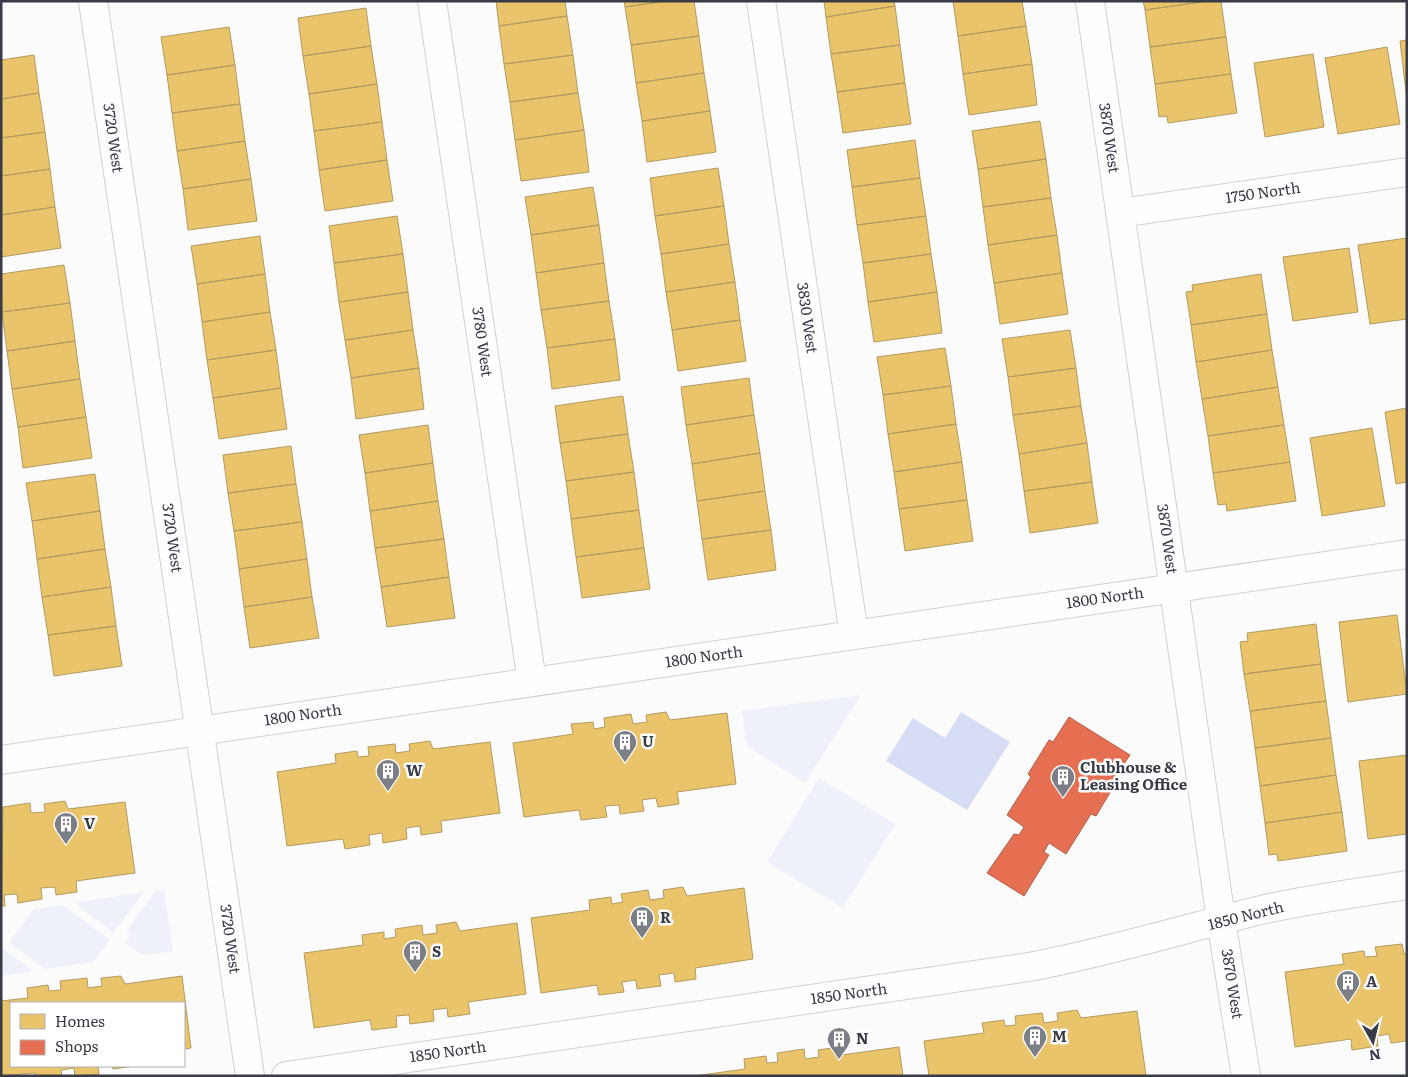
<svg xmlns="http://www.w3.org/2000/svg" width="1408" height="1077" font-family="Literata,serif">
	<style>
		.green { fill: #eef1fa }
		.water { fill: #d7ddf5 }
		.homes { fill: #e9c46a; stroke: #b49b60 }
		.shops { fill: #e76f51; stroke: #b3604e }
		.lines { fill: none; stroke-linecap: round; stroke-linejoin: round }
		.minor-casing { stroke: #d0d1d6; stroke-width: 30 }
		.minor { stroke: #fefefe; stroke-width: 28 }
		.labels { text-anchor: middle; stroke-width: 5; stroke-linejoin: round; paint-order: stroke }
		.street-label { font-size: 15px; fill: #393c47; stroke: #fff }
		.poi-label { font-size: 15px; font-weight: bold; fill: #393c47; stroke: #fff; text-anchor: start }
	</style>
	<rect width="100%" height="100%" fill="#fbfbfb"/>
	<!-- green -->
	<path class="green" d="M861 695 805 783 747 746 742 711Z
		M819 778 895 824 843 908 767 862Z
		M164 890 173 951 142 955 125 943 131 935 126 932 155 891Z
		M144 892 113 933 75 903Z
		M63 905 110 940 93 962 45 969 9 942 34 909Z
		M4 949 33 971 1 976V952Z"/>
	<!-- water -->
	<path class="water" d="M961 712 1010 742 967 810 886 761 913 718 945 738Z"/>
	<!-- homes -->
	<path class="homes" d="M496 1H565L567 16 499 26Z
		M624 1H667L625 7Z
		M667 1H694L699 36 631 45 625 7Z
		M824 1H894L895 6 826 17Z
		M953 1H1022L1026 26 958 36Z
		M1143 1H1208L1145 10Z
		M1208 1H1221L1226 37 1150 47 1145 10Z
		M895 6 900 45 831 54 826 17Z
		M366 8 371 46 303 56 298 18Z
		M567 16 573 55 504 64 499 26Z
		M1026 26 1032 64 963 74 958 36Z
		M229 27 235 65 167 75 161 37Z
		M699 36 704 73 636 83 631 45Z
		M1226 37 1231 74 1155 84 1150 47Z
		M1407 40V100L1400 41Z
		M900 45 905 83 837 92 831 54Z
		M371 46 377 84 309 94 303 56Z
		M1387 47 1400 124 1338 134 1325 58Z
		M1313 54 1324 127 1265 137 1254 63Z
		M34 55 39 93 1 99V60Z
		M573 55 578 93 510 102 504 64Z
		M1032 64 1037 105 969 115 963 74Z
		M235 65 240 104 172 113 167 75Z
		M704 73 710 111 642 121 636 83Z
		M1231 74 1237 113 1168 123 1167 116 1159 117 1155 84Z
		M905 83 911 124 843 133 837 92Z
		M377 84 382 122 314 131 309 94Z
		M39 93 45 132 1 138V99Z
		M578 93 584 130 515 140 510 102Z
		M240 104 245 141 177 151 172 113Z
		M710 111 716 152 647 162 642 121Z
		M1040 121 1046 159 978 169 972 131Z
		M382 122 387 160 319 170 314 131Z
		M584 130 589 172 521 181 515 140Z
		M45 132 50 169 1 176V138Z
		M915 140 920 178 852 187 847 150Z
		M245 141 251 179 183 189 177 151Z
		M1046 159 1051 198 983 207 978 169Z
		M387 160 393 201 325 211 319 170Z
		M718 168 724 206 655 216 650 178Z
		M50 169 55 207 1 215V176Z
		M920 178 926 216 857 225 852 187Z
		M251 179 257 221 188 230 183 189Z
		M593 187 599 225 531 235 525 197Z
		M1051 198 1057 235 988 245 983 207Z
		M724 206 729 244 661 254 655 216Z
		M55 207 61 248 1 257V215Z
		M397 216 403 254 334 263 329 226Z
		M926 216 931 254 863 263 857 225Z
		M599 225 604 263 536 273 531 235Z
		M1057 235 1062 273 994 283 988 245Z
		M260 236 265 274 197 284 191 246Z
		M1407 238V319L1370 324 1358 245Z
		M729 244 735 282 666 292 661 254Z
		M1349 248 1358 312 1293 321 1283 257Z
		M403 254 408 292 339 302 334 263Z
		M931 254 937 292 868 302 863 263Z
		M604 263 609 301 541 310 536 273Z
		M64 265 70 303 2 312 1 274Z
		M1062 273 1068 314 1000 324 994 283Z
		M265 274 270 312 202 322 197 284Z
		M1261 274 1267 314 1191 325 1186 292 1193 291 1192 285Z
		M735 282 740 320 672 330 666 292Z
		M408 292 413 330 345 340 339 302Z
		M937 292 942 333 874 342 868 302Z
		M609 301 615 339 547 348 541 310Z
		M70 303 75 341 7 351 2 312Z
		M270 312 276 350 207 360 202 322Z
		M1267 314 1272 350 1196 362 1191 325Z
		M740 320 746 361 678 371 672 330Z
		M413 330 419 368 351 378 345 340Z
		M1070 330 1076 368 1008 377 1002 339Z
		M615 339 620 380 552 389 547 348Z
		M75 341 80 379 12 389 7 351Z
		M945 348 951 386 883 395 877 357Z
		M276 350 281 388 213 398 207 360Z
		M1272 350 1278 387 1202 399 1196 362Z
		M419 368 424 409 356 419 351 378Z
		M1076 368 1081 406 1013 415 1008 377Z
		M749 378 754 415 686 425 681 387Z
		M80 379 86 417 18 427 12 389Z
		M951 386 956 424 888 434 883 395Z
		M1278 387 1284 425 1208 436 1202 399Z
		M281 388 287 429 219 439 213 398Z
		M623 396 628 434 560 443 555 406Z
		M1081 406 1087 443 1019 454 1013 415Z
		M1407 408V482L1396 484 1385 412Z
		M754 415 760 453 692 464 686 425Z
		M86 417 92 458 23 468 18 427Z
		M956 424 962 462 894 472 888 434Z
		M428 425 433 463 365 473 359 435Z
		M1284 425 1290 462 1213 473 1208 436Z
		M1372 428 1385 506 1322 516 1310 438Z
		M628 434 634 472 566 481 560 443Z
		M1087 443 1092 482 1024 491 1019 454Z
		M291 446 296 484 228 493 223 455Z
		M760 453 765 491 697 501 692 464Z
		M962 462 967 500 899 509 894 472Z
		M1290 462 1296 501 1227 511 1226 504 1218 505 1213 473Z
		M433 463 438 501 370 511 365 473Z
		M634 472 639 510 571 519 566 481Z
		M95 474 100 511 32 521 26 483Z
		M1092 482 1098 523 1030 533 1024 491Z
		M296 484 302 522 234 531 228 493Z
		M765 491 771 530 702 539 697 501Z
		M967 500 973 541 905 551 899 509Z
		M438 501 444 539 375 548 370 511Z
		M639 510 644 548 576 557 571 519Z
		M100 511 105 549 37 559 32 521Z
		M302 522 307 559 239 569 234 531Z
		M771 530 776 570 708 580 702 539Z
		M444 539 449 577 381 587 375 548Z
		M644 548 650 589 582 598 576 557Z
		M105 549 111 587 42 597 37 559Z
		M307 559 312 597 244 607 239 569Z
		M449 577 455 618 387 627 381 587Z
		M111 587 116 626 48 635 42 597Z
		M312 597 319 638 250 648 244 607Z
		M1397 615 1407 694 1348 702 1339 622Z
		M1316 624 1321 664 1244 674 1240 642 1248 641 1247 633Z
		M116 626 122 666 54 676 48 635Z
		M1321 664 1326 701 1250 711 1244 674Z
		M1326 701 1331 738 1255 748 1250 711Z
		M666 712 670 720 727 713 736 784 677 792 679 804 658 807 656 798 642 800 644 811 620 814 619 805 605 806 607 817 581 820 579 810 524 817 513 743 573 734 571 724 593 722 594 729 605 727 604 718 631 714 633 724 647 722 646 715Z
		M1331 738 1336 775 1260 786 1255 748Z
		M430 741 433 749 490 742 500 813 441 821 442 832 421 835 420 826 406 828 407 839 383 843 382 833 369 835 370 845 345 849 343 839 287 846 277 772 336 763 335 754 357 751 358 757 369 756 368 747 395 744 396 753 410 751 409 744Z
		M1407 755V834L1368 839 1359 761Z
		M1336 775 1342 812 1265 823 1260 786Z
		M65 801 68 809 125 802 135 873 76 881 77 892 56 895 55 887 41 888 42 899 18 903 17 894 4 895 5 906H1L3 807 30 803 31 813 45 812 44 804Z
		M1342 812 1347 851 1278 861 1277 854 1269 855 1265 823Z
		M683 887 687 896 744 888 753 959 695 968 696 979 675 982 674 973 659 975 661 986 637 989 636 980 622 982 624 992 599 995 597 985 541 993 531 918 590 910 589 900 611 897 612 904 623 902 621 894 648 890 650 900 664 898 663 890Z
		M456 922 460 931 517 923 526 994 468 1002 470 1014 448 1017 447 1008 433 1010 434 1021 410 1024 409 1015 396 1016 397 1027 372 1030 370 1020 314 1028 304 953 363 945 362 935 384 932V939L396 937 395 929 422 925 423 935 437 933 436 925Z
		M1402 944 1404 954 1407 953V1041L1391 1043 1389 1034 1377 1036 1378 1046 1352 1050 1351 1039 1295 1047 1285 972 1344 964 1342 954 1364 951 1365 957 1377 956 1375 947Z
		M121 976 125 984 182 976 191 1048 184 1049V1003H11V1066H98L99 1074 75 1076 74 1068 61 1070 62 1076H35V1073L1 1076V1001L28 998 27 988 48 985 49 991 61 990 60 981 87 978 88 988 102 986 101 978Z
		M1077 1010 1081 1018 1137 1011 1146 1076H929L924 1041 984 1033 982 1023 1004 1020 1005 1026 1016 1025 1015 1016 1042 1013 1044 1023 1058 1021 1057 1013Z
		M839 1047 842 1055 899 1047 903 1076H694L745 1069 744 1059 766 1056 767 1063 778 1062 777 1053 804 1049 805 1059 819 1057 818 1050Z
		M112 1066H135L113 1069Z"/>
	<!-- shops -->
	<path class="shops" d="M1069 717 1130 755 1115 777 1117 781 1096 816 1091 814 1066 854 1049 843 1044 852 1049 855 1024 896 987 873 1014 834 1019 835 1024 827 1007 815 1031 777 1028 774 1049 740 1053 742Z"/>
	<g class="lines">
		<!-- minor casing -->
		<g class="minor-casing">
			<path id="minor" d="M93 1 250 1076
				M432 1 532 682
				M761 1 854 635
				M1090 1 1221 920 1246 1076
				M1120 213 1407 172
				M1 760 1407 554
				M286 1076 1029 967C1108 952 1183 929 1261 910 1309 899 1358 893 1407 885"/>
		</g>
		<!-- minor -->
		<use href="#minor" class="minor"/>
	</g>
	<!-- icons -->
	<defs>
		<g id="building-pin" transform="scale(1.25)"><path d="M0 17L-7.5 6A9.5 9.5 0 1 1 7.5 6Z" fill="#7d7f86" stroke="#fff"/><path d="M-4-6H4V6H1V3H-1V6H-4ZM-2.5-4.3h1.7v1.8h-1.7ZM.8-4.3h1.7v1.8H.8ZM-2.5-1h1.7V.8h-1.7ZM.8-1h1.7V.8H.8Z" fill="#fff"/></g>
	</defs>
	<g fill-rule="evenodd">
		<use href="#building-pin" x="625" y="742"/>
		<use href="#building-pin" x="388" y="771"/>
		<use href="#building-pin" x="1063" y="777"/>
		<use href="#building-pin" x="66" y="824"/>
		<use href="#building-pin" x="642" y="918"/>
		<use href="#building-pin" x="415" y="952"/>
		<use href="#building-pin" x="1348" y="982"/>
		<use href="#building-pin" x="1035" y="1037"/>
		<use href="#building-pin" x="839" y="1039"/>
	</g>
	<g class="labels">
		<!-- street labels -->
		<g class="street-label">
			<text transform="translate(113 138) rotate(82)" y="5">3720 West</text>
			<text transform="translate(1109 138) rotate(82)" y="5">3870 West</text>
			<text transform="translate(1263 193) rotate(-8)" y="5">1750 North</text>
			<text transform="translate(807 318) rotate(82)" y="5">3830 West</text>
			<text transform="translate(482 342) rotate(82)" y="5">3780 West</text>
			<text transform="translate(172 538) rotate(82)" y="5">3720 West</text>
			<text transform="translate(1167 539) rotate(82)" y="5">3870 West</text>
			<text transform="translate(1105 598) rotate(-8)" y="5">1800 North</text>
			<text transform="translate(704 657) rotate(-8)" y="5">1800 North</text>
			<text transform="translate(303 715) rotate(-8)" y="5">1800 North</text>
			<text transform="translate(1246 916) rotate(-14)" y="5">1850 North</text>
			<text transform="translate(230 939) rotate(82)" y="5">3720 West</text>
			<text transform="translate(1232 984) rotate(81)" y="5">3870 West</text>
			<text transform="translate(849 994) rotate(-8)" y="5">1850 North</text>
			<text transform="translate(448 1052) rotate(-8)" y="5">1850 North</text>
		</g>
		<!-- poi labels -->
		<g class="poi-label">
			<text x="642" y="747">U</text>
			<text x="1080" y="773">Clubhouse &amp;<tspan x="1080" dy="17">Leasing Office</tspan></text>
			<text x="406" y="776">W</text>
			<text x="84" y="829">V</text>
			<text x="660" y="923">R</text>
			<text x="432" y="957">S</text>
			<text x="1366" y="987">A</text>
			<text x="1052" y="1042">M</text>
			<text x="856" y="1044">N</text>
		</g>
	</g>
	<!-- border -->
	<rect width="1408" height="1077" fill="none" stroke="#393c47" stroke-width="5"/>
	<!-- legend -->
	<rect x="10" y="1002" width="175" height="65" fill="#ffffff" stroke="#b0b1b5"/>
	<rect x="20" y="1014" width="25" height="15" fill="#e9c46a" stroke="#b0b1b5"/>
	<text x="55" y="1027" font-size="15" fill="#393c47">Homes</text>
	<rect x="20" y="1040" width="25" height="15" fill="#e76f51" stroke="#b0b1b5"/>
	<text x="55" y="1052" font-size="15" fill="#393c47">Shops</text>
	<!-- north arrow -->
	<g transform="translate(1373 1042) rotate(172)" stroke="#ffffff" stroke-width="4" paint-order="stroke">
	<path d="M0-4L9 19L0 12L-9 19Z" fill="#393c47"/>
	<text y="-8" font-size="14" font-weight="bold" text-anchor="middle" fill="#393c47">N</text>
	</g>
</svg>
